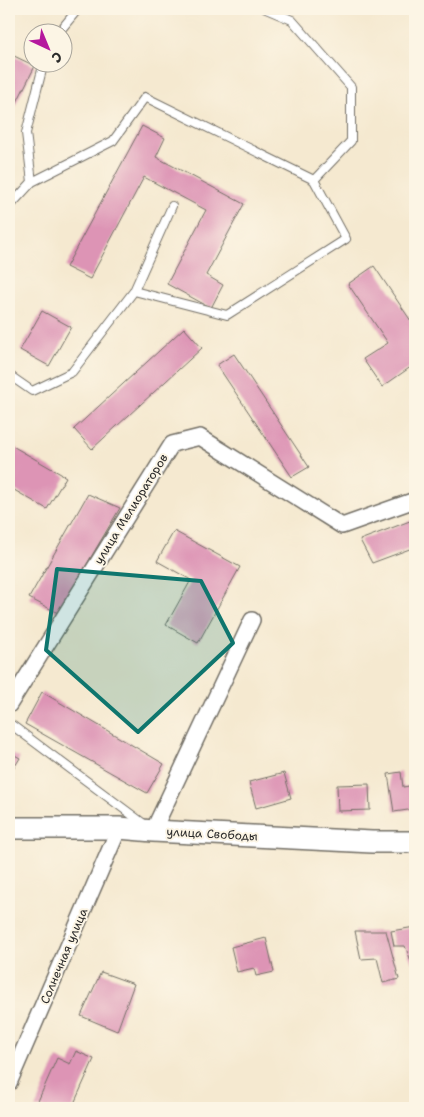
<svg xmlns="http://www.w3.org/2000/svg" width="424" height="1117" font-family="'Shantell Sans',sans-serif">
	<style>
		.building { fill: #dd94b5 }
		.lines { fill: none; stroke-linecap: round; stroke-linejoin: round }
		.service-casing { stroke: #726e65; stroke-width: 10 }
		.minor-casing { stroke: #726e65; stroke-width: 18 }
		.secondary-casing { stroke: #726e65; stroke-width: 24 }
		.service { stroke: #fff; stroke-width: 8 }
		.minor { stroke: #fff; stroke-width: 15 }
		.secondary { stroke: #fff; stroke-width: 21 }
		.marked { fill: #0f766e; fill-opacity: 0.2; stroke: #0f766e; stroke-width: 4; stroke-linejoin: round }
		.labels { text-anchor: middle; stroke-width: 4; stroke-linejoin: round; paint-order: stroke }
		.street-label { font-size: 12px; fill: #2b2b2b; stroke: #fcf5e5 }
	</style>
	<rect width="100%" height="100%" fill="#fcf5e5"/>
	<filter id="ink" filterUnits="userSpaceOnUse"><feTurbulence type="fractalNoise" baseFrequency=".02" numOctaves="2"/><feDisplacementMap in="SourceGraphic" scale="10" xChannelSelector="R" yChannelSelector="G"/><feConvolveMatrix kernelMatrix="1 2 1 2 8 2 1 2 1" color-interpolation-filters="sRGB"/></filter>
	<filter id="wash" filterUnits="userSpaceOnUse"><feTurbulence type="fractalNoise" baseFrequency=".0096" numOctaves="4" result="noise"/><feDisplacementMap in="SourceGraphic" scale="20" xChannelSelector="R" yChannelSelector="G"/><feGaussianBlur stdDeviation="1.12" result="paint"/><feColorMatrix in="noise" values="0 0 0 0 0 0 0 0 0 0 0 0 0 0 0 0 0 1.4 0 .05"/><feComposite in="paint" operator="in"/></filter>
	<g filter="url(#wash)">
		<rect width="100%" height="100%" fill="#f5e9d0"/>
		<g id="blocks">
			<!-- building -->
			<path class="building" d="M12 55 35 66 9 118V60Z
				M142 126 165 138 156 157 244 204 206 275 223 285 211 308 167 284 206 210 144 177 90 279 66 267Z
				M374 266 415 327V364L382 387 363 359 388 343 348 284Z
				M42 311 71 327 49 366 20 350Z
				M184 328 202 348 92 449 74 429Z
				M234 354 309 467 292 477 217 365Z
				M9 444 66 477 47 509 9 487Z
				M88 494 120 508 58 613 29 598Z
				M415 519V547L372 563 360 540Z
				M174 531 240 567 198 643 166 625 191 580 157 561Z
				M42 692 164 764 147 793 25 724Z
				M9 752 20 758 9 776Z
				M401 772 403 787 415 785V809L394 812 388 774Z
				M284 773 291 798 256 808 249 782Z
				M369 784 370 810 338 811 337 785Z
				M415 927V962L412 963 405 946H394L391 931Z
				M355 931H386L399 979 383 983 377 958 361 959Z
				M266 938 274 972 256 976 254 968 237 972 231 947Z
				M101 972 134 984 117 1031 81 1016Z
				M76 1051 94 1059 72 1108H35L57 1058 70 1064Z"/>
		</g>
	</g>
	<g filter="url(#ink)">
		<use href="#blocks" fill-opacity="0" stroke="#726e65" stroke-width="1"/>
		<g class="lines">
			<!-- service casing -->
			<g class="service-casing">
				<path id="service" d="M266 9 292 20 351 87V141L314 180
					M59 32 78 9
					M32 182 113 141 145 97 314 180 346 239 227 315 134 291
					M9 207 32 182 26 133 44 62
					M9 375 32 391 72 372 134 291 172 206
					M9 723 144 824"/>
			</g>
			<!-- minor casing -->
			<g class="minor-casing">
				<path id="minor" d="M9 705 172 444 200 437 342 526 415 500
					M153 831 252 620
					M9 1083 119 828"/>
			</g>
			<!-- secondary casing -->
			<g class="secondary-casing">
				<path id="secondary" d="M9 828H119L153 831 372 842H415"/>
			</g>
			<!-- service -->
			<use href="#service" class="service"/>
			<!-- minor -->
			<use href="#minor" class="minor"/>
			<!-- secondary -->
			<use href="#secondary" class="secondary"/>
		</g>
	</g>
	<!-- marked area -->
	<path class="marked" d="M57 569 201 581 233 643 138 732 46 650Z"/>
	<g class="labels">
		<!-- street labels -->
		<g class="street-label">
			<text transform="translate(131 509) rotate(-58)" y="4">улица Мелиораторов</text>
			<text transform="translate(212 834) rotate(3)" y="4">улица Свободы</text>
			<text transform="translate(64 956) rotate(-67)" y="4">Солнечная улица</text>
		</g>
	</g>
	<!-- margin -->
	<rect width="424" height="1117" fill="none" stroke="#fcf5e5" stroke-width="30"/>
	<!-- north arrow -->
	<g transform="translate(48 48) rotate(136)"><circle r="24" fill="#fcf5e5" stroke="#a8a49b"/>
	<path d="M0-4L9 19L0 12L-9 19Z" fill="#b5179e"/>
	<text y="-8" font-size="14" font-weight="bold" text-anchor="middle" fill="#2b2b2b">С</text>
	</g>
</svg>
